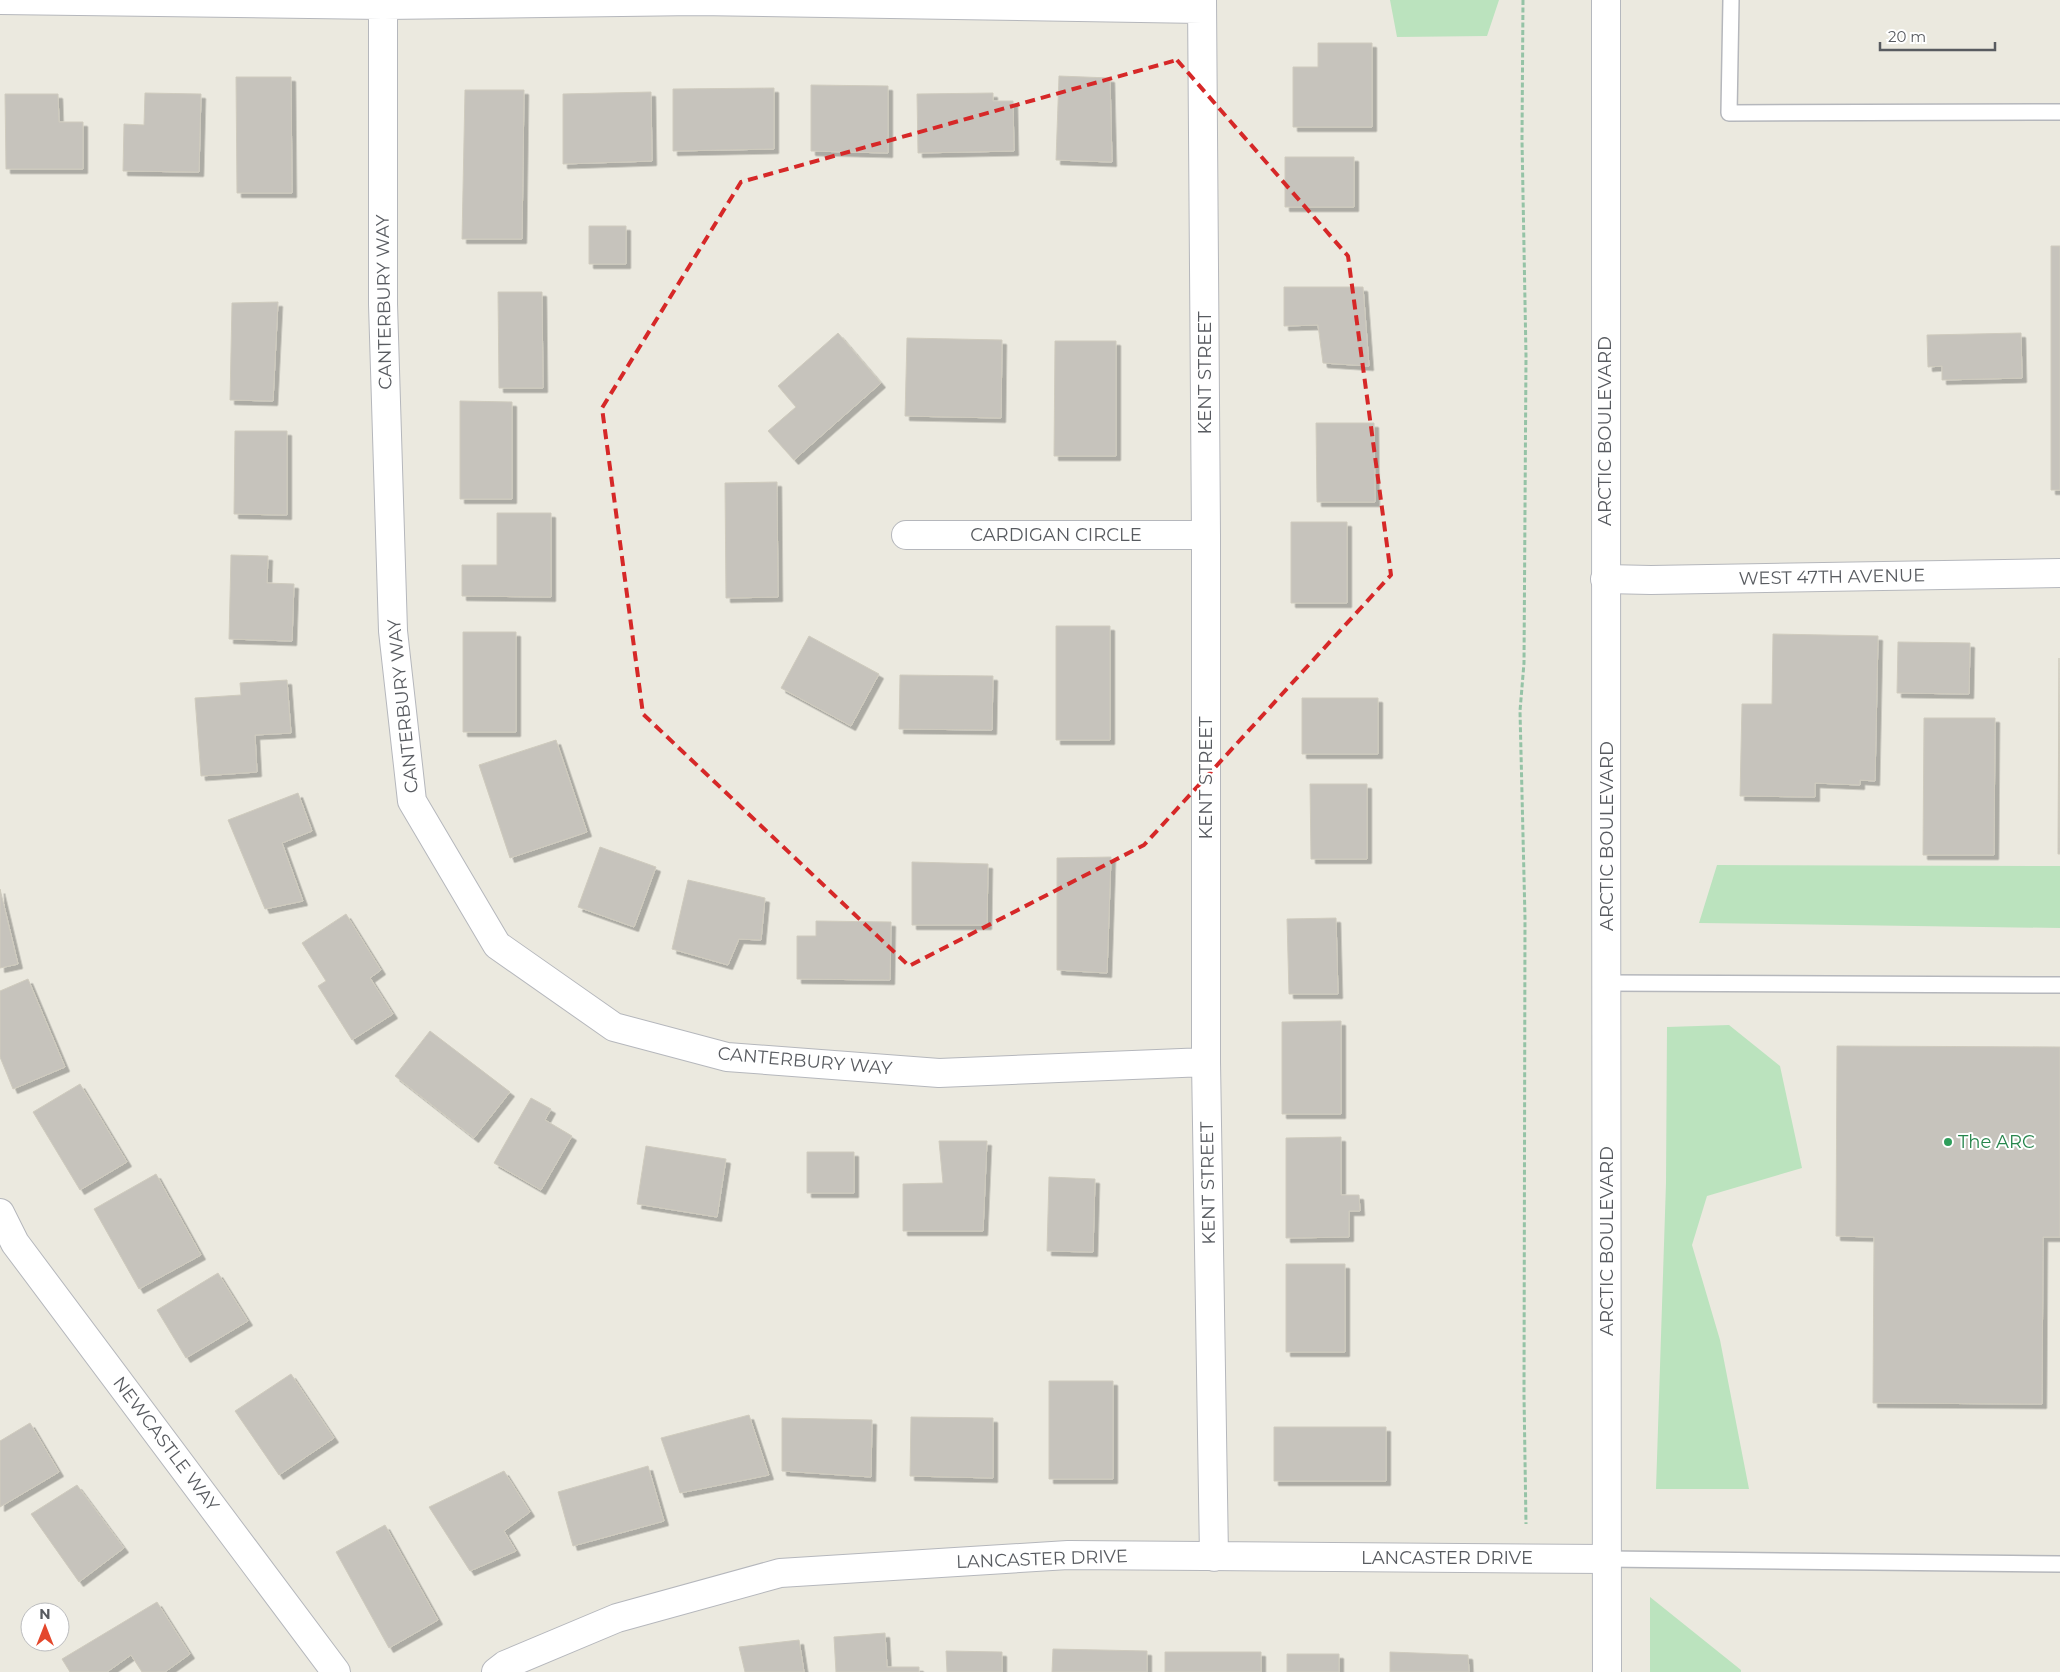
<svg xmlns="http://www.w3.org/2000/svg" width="2060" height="1672" font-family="Montserrat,sans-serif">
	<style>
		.green { fill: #bbe3be }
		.building { fill: #c6c3bc; stroke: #cfcbbe; filter: url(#shadow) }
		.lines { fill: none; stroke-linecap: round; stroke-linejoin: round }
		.service-casing { stroke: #b5b7bc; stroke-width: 18 }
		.minor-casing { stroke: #b5b7bc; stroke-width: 30 }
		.secondary-casing { stroke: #b5b8be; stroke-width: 30 }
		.path { stroke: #95c3a6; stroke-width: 3; stroke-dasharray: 5 2.5; stroke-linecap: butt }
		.service { stroke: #fff; stroke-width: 15 }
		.minor { stroke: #fff; stroke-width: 28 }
		.secondary { stroke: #fff; stroke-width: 28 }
		.marked { fill: none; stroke: #d62828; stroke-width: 4; stroke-dasharray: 10 6; stroke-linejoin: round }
		.leisure-dot { fill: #2e9e5b; stroke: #fff; stroke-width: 2 }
		.labels { text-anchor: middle; stroke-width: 4; stroke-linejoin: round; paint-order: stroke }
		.street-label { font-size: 18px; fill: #585b60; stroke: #fff }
		.leisure-label { font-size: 18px; fill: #27864d; stroke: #fff; text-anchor: start }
	</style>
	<defs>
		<filter id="shadow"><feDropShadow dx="4.5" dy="4.5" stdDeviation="0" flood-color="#0004"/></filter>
	</defs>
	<rect width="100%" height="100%" fill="#ebe9df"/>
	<!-- green -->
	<path class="green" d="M1390 0H1499L1487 36 1397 37Z
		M1717 865 2060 866V928L1699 923Z
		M1729 1025 1780 1066 1802 1168 1707 1196 1692 1245 1720 1340 1749 1489H1656L1666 1183 1667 1027Z
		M1650 1597 1741 1670V1672H1650Z"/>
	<!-- building -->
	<path class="building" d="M1318 43H1372V127H1293V67H1318Z
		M1059 76 1110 78 1112 162 1056 160Z
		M236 77H291L292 193H237Z
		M811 85 888 86V153L811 151Z
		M774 88V149L673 151V89Z
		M465 90H524L522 239H462Z
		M651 92 652 161 563 164V94Z
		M145 93 201 94 199 172 123 171 124 124 144 125Z
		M993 93V101H1013L1014 151 918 153 917 94Z
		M5 94H58L59 122H83V169H6Z
		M1285 157H1354V207H1285Z
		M589 226H626V264H589Z
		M2051 246H2060V490H2051Z
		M1284 287H1363L1369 366 1323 363 1318 325 1284 326Z
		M498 292H542L543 388H499Z
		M278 302 273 401 230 400 232 303Z
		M838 333 881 383 794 460 768 431 796 407 778 386Z
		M2021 333 2022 378 1942 380V366L1928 367 1927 335Z
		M907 338 1002 340 1001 418 905 416Z
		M1055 341H1116V456H1054Z
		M460 401 512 402V499H460Z
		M1316 423H1374L1375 502H1317Z
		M235 431H287V515L234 514Z
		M777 482 778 597 726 598 725 483Z
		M497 513H551V597L462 596V565H497Z
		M1291 522H1347V603H1291Z
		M231 555 268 556 267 583 294 584 292 641 229 639Z
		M1056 626H1110V740H1056Z
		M463 632H516V732H463Z
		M1773 634 1878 636 1875 781 1860 780V785L1815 783V797L1740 796 1742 704H1772Z
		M809 636 879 674 851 726 781 688Z
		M1898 642 1970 643 1969 694 1897 693Z
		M2059 658 2060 854H2058Z
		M900 675 993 676 992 730 899 729Z
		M287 680 291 733 255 735 257 772 201 776 195 698 241 695 240 683Z
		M1302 698H1378V754H1302Z
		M1924 718H1995L1994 855H1923Z
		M556 740 587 832 510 858 479 765Z
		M1310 784H1367V859H1311Z
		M298 793 312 831 282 843 303 901 265 909 228 820Z
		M600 847 656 867 634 927 578 907Z
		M1111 857 1107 973 1057 970V858Z
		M912 862 988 864 987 925H912Z
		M688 880 765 898 761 940 739 939 728 965 672 949Z
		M0 889 18 964 0 968Z
		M346 914 381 970 370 978 393 1014 352 1040 318 986 326 981 302 943Z
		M1336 918 1338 994H1289L1287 919Z
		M816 921 891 922 890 980 797 979V936H816Z
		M28 979 65 1067 13 1089 0 1057V991Z
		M1341 1021V1114H1282V1022Z
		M430 1031 510 1092 474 1138 395 1076Z
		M1837 1046 2060 1047V1237H2043L2042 1404 1873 1403 1874 1237 1836 1236Z
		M80 1084 127 1162 80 1190 33 1112Z
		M531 1098 551 1109 545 1120 572 1136 541 1190 494 1163Z
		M1341 1137V1195H1359L1360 1211H1349V1237L1286 1238V1138Z
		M939 1141H987L983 1231H903V1184L943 1183Z
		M646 1146 726 1159 717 1217 637 1204Z
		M807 1152H854V1193H807Z
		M156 1174 201 1255 139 1289 94 1209Z
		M1049 1177 1095 1179 1093 1252 1047 1251Z
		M1286 1264H1345V1352H1286Z
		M218 1273 248 1321 186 1358 157 1310Z
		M291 1374 334 1438 279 1475 235 1411Z
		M1049 1381H1113V1479H1049Z
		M749 1415 769 1475 680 1493 661 1438Z
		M911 1417 993 1418V1478L910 1476Z
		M782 1418 872 1420 871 1477 782 1471Z
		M30 1423 59 1472 0 1507V1441Z
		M1274 1427H1386V1481H1274Z
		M648 1466 664 1521 573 1546 558 1492Z
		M504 1471 530 1512 504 1531 516 1551 470 1571 429 1507Z
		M77 1485 124 1548 79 1582 31 1514Z
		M385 1525 438 1620 389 1648 336 1552Z
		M157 1602 190 1654 165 1672H142L131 1655 107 1672H70L62 1659Z
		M885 1633 887 1667H919V1672H836L834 1637Z
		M799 1640 804 1672H745L739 1647Z
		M1053 1649 1147 1651V1672H1052Z
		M946 1651 1002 1652V1672H947Z
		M1165 1652H1261V1672H1165Z
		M1390 1652 1468 1655 1469 1672H1390Z
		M1287 1654H1339V1672H1287Z"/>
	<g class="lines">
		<!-- service casing -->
		<g class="service-casing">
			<path id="service" d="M1731 0 1729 113 2060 112
				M1607 983 2060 985
				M1607 1559 2060 1564"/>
		</g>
		<!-- minor casing -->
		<g class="minor-casing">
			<path id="minor" d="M0 0 383 5 697 1 1202 9
				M1202 0 1206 535V1062L1214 1557
				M383 5V304L393 631 412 801 497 945 614 1027 727 1057 939 1073 1206 1062
				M906 535H1206
				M1605 579 1651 580 2060 573
				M0 1213 15 1243 336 1672
				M496 1672 505 1665 617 1618 780 1573 1068 1555 1607 1559"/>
		</g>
		<!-- secondary casing -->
		<g class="secondary-casing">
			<path id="secondary" d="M1606 0C1605 557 1607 1115 1607 1672"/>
		</g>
		<!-- path -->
		<path class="path" d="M1523 0 1522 140 1526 356 1524 663 1520 711 1525 918 1524 1395 1526 1524"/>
		<!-- service -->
		<use href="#service" class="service"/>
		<!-- minor -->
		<use href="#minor" class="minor"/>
		<!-- secondary -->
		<use href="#secondary" class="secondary"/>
	</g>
	<!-- marked area -->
	<path class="marked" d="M1177 60 1348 256 1391 575 1144 845 909 966 643 714 602 408 741 182Z"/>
	<!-- markers -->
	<circle class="leisure-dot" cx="1948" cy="1142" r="5"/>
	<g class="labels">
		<!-- street labels -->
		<g class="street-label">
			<text transform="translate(384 302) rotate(-91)" y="6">CANTERBURY WAY</text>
			<text transform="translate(1205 373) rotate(-90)" y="6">KENT STREET</text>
			<text transform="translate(1605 431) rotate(-90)" y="6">ARCTIC BOULEVARD</text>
			<text x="1056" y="541">CARDIGAN CIRCLE</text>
			<text transform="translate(1832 577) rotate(-1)" y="6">WEST 47TH AVENUE</text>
			<text transform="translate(403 706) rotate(-96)" y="6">CANTERBURY WAY</text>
			<text transform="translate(1206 778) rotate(-90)" y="6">KENT STREET</text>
			<text transform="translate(1607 836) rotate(-90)" y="6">ARCTIC BOULEVARD</text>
			<text transform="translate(805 1061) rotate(5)" y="6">CANTERBURY WAY</text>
			<text transform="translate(1208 1183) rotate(-91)" y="6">KENT STREET</text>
			<text transform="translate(1607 1241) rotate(-90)" y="6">ARCTIC BOULEVARD</text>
			<text transform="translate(166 1444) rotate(53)" y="6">NEWCASTLE WAY</text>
			<text x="1447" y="1564">LANCASTER DRIVE</text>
			<text transform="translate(1042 1559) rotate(-2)" y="6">LANCASTER DRIVE</text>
		</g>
		<!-- leisure labels -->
		<g class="leisure-label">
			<text x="1958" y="1148">The ARC</text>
		</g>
	</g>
	<!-- north arrow -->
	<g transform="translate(45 1627)"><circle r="24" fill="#ffffff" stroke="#bcbdbf"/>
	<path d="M0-4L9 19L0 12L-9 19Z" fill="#e4472c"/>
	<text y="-8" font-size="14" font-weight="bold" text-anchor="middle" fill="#585b60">N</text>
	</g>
	<!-- scale -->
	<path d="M1880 42v8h115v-8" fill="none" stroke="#585b60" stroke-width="2.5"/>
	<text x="1888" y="42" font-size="15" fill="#585b60" stroke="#ffffff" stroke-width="4" paint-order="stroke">20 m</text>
</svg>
